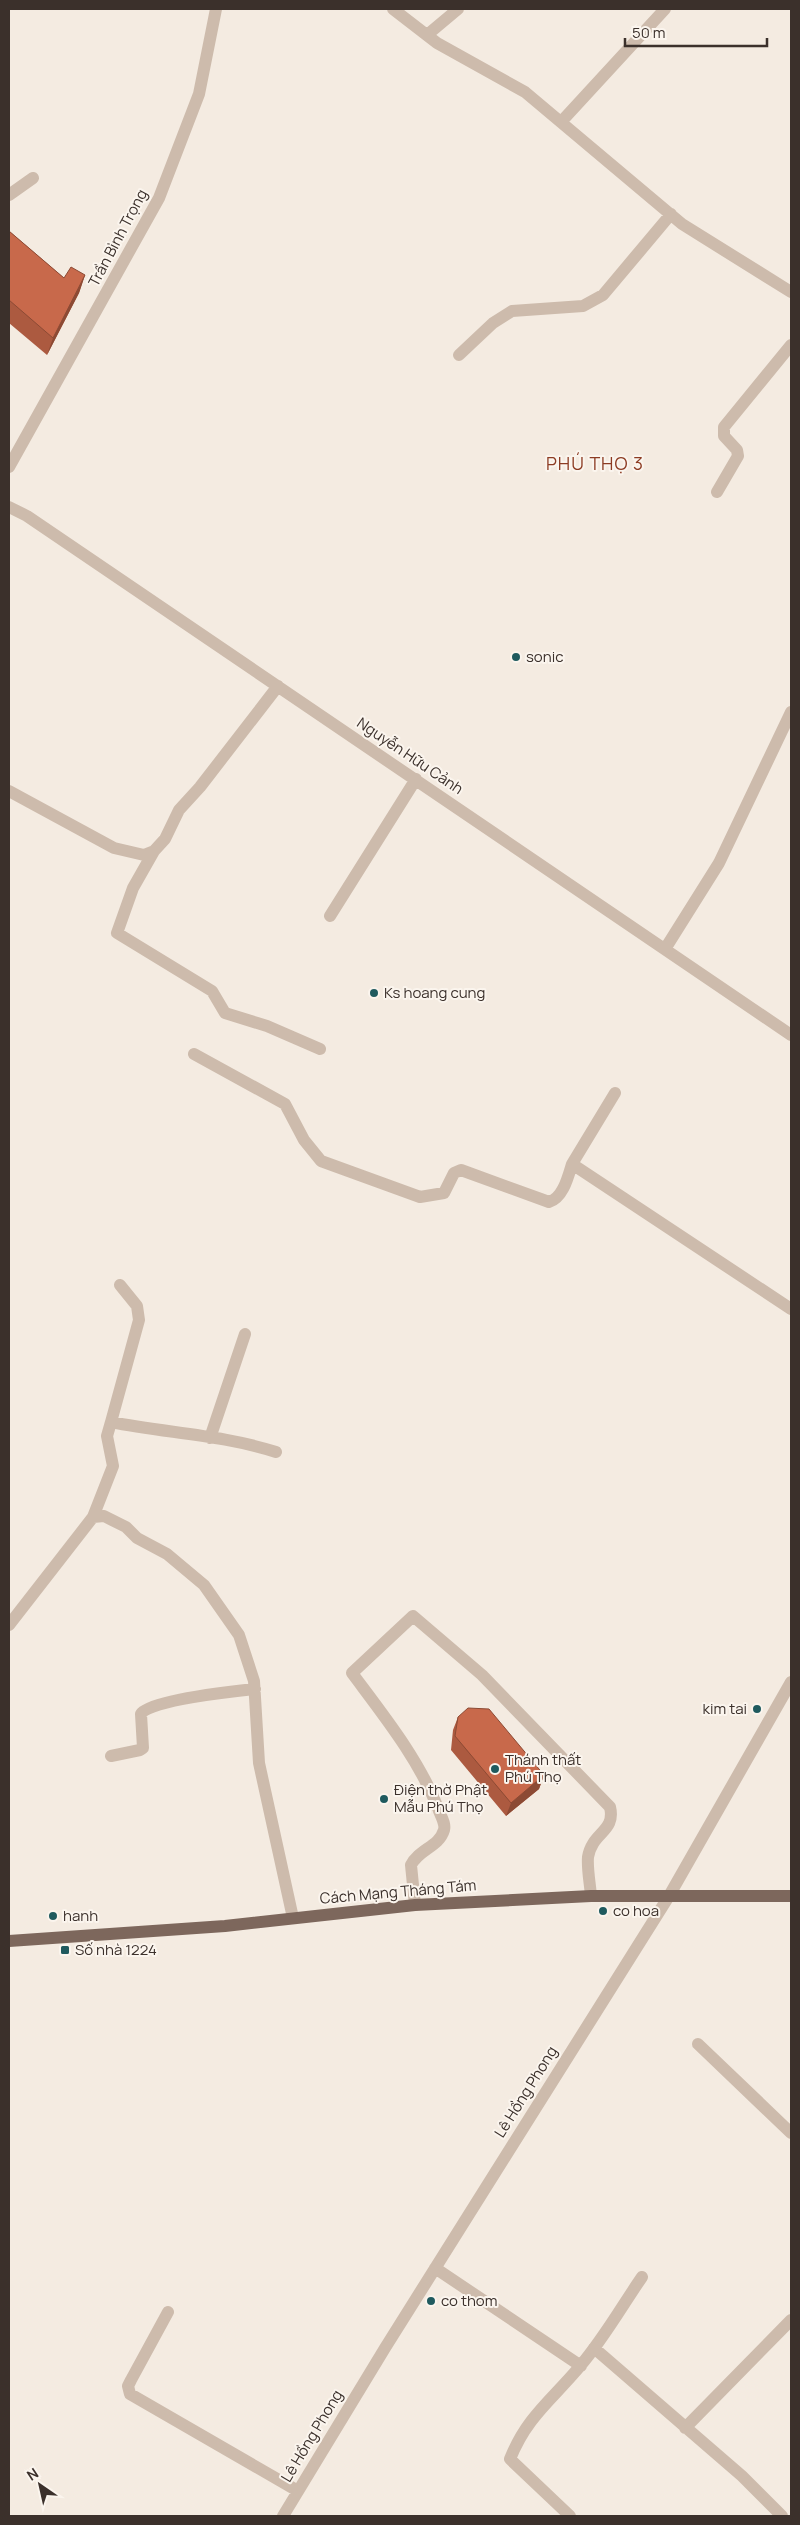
<svg xmlns="http://www.w3.org/2000/svg" width="800" height="2525" font-family="Manrope,sans-serif">
	<style>
		.lines { fill: none; stroke-linecap: round; stroke-linejoin: round }
		.minor { stroke: #cdbbac; stroke-width: 12 }
		.major { stroke: #7d675c; stroke-width: 12 }
		.wall { fill: #ac5a40 }
		.shaded-wall { fill: #8c4a34 }
		.building { fill: #c8694b; stroke: #8c4a34 }
		.poi-dot { fill: #1f5a5e; stroke: #fbf5ee; stroke-width: 2 }
		.labels { text-anchor: middle; stroke-width: 4; stroke-linejoin: round; paint-order: stroke }
		.street-label { font-size: 15px; fill: #3b302b; stroke: #fbf5ee }
		.poi-label { font-size: 15px; fill: #3b302b; stroke: #fbf5ee; text-anchor: start }
		.quarter-label { font-size: 18px; letter-spacing: 1px; fill: #8c3b22; stroke: #fbf5ee }
	</style>
	<rect width="100%" height="100%" fill="#f4ebe1"/>
	<g class="lines">
		<!-- minor -->
		<path class="minor" d="M393 9 437 43 525 92 682 224 791 292
			M427 35 458 9
			M561 122 665 9
			M9 195 33 178
			M459 355 493 323 512 311 583 306 603 295 671 214
			M9 467 159 198 199 94 216 9
			M717 492 738 456 737 450 724 436V427L791 345
			M9 507 27 516 791 1035
			M9 791 114 848 144 855 154 851 165 839 179 810 200 787 278 686
			M154 851 133 888 117 933 212 991 225 1013 267 1026 320 1049
			M330 916 416 779
			M665 949 719 863 791 712
			M194 1054 285 1104 304 1140 321 1161 420 1197 444 1193 454 1173 461 1170 549 1202C563 1198 568 1177 572 1164L791 1309
			M572 1164 615 1093
			M111 1422 139 1320 137 1306 120 1285
			M210 1438 245 1334
			M93 1517 113 1466 107 1436 111 1422C166 1433 223 1435 276 1452
			M9 1625 93 1517 104 1516 126 1527 137 1538 167 1554 204 1585 239 1635 254 1681 259 1763 293 1918
			M111 1756 140 1750 143 1748 141 1714C149 1700 236 1691 255 1689
			M415 1905 411 1865C419 1849 439 1847 444 1830 446 1823 440 1815 438 1808 418 1758 384 1716 352 1673L413 1616 482 1675 610 1807C616 1832 592 1832 588 1857 587 1869 590 1883 591 1896
			M698 2044 791 2133
			M435 2268 581 2366
			M168 2312 131 2380 128 2386 130 2394 298 2491
			M594 2348 742 2476 782 2516
			M685 2428 791 2320
			M283 2516 385 2348 669 1896 791 1682
			M570 2516 510 2459C527 2416 553 2399 581 2365 604 2338 622 2306 642 2277"/>
		<!-- major -->
		<path class="major" d="M9 1941 225 1926 415 1905 591 1896H791"/>
	</g>
	<!-- wall -->
	<path class="wall" d="M9 231 64 278 85 275 79 293 47 355 9 323Z
		M458 1717 544 1775 539 1789 506 1816 451 1750 453 1730Z"/>
	<!-- shaded-wall -->
	<path class="shaded-wall" d="M85 275 79 293 47 355 53 338Z
		M544 1775 539 1789 506 1816 511 1803Z"/>
	<!-- building -->
	<path class="building" d="M9 231 64 278 71 267 85 275 53 338 9 300Z
		M468 1708 489 1709 544 1775 511 1803 455 1736 458 1717Z"/>
	<!-- markers -->
	<g class="poi-dot">
		<circle cx="516" cy="657" r="5"/>
		<circle cx="374" cy="993" r="5"/>
		<circle cx="757" cy="1709" r="5"/>
		<circle cx="495" cy="1769" r="5"/>
		<circle cx="384" cy="1799" r="5"/>
		<circle cx="603" cy="1911" r="5"/>
		<circle cx="53" cy="1916" r="5"/>
		<rect x="60" y="1945" width="10" height="10" rx="2.5"/>
		<circle cx="431" cy="2301" r="5"/>
	</g>
	<g class="labels">
		<!-- street labels -->
		<g class="street-label">
			<text transform="translate(118 238) rotate(-62)" y="5">Trần Bình Trọng</text>
			<text transform="translate(410 756) rotate(34)" y="5">Nguyễn Hữu Cảnh</text>
			<text transform="translate(398 1892) rotate(-5)" y="5">Cách Mạng Tháng Tám</text>
			<text transform="translate(526 2092) rotate(-58)" y="5">Lê Hồng Phong</text>
			<text transform="translate(312 2436) rotate(-59)" y="5">Lê Hồng Phong</text>
		</g>
		<!-- poi labels -->
		<g class="poi-label">
			<text x="526" y="662">sonic</text>
			<text x="384" y="998">Ks hoang cung</text>
			<text x="747" y="1714" text-anchor="end">kim tai</text>
			<text x="505" y="1765">Thánh thất<tspan x="505" dy="17">Phú Thọ</tspan></text>
			<text x="394" y="1795">Điện thờ Phật<tspan x="394" dy="17">Mẫu Phú Thọ</tspan></text>
			<text x="613" y="1916">co hoa</text>
			<text x="63" y="1921">hanh</text>
			<text x="75" y="1955">Số nhà 1224</text>
			<text x="441" y="2306">co thom</text>
		</g>
		<!-- quarter labels -->
		<g class="quarter-label">
			<text x="595" y="470">PHÚ THỌ 3</text>
		</g>
	</g>
	<!-- border -->
	<rect width="800" height="2525" fill="none" stroke="#3b302b" stroke-width="20"/>
	<!-- north arrow -->
	<g transform="translate(40 2485) rotate(326)" stroke="#fbf5ee" stroke-width="4" paint-order="stroke">
	<path d="M0-4L9 19L0 12L-9 19Z" fill="#3b302b"/>
	<text y="-8" font-size="14" font-weight="bold" text-anchor="middle" fill="#3b302b">N</text>
	</g>
	<!-- scale -->
	<path d="M625 38v8h142v-8" fill="none" stroke="#3b302b" stroke-width="2.5"/>
	<text x="632" y="38" font-size="15" fill="#3b302b" stroke="#fbf5ee" stroke-width="4" paint-order="stroke">50 m</text>
</svg>
